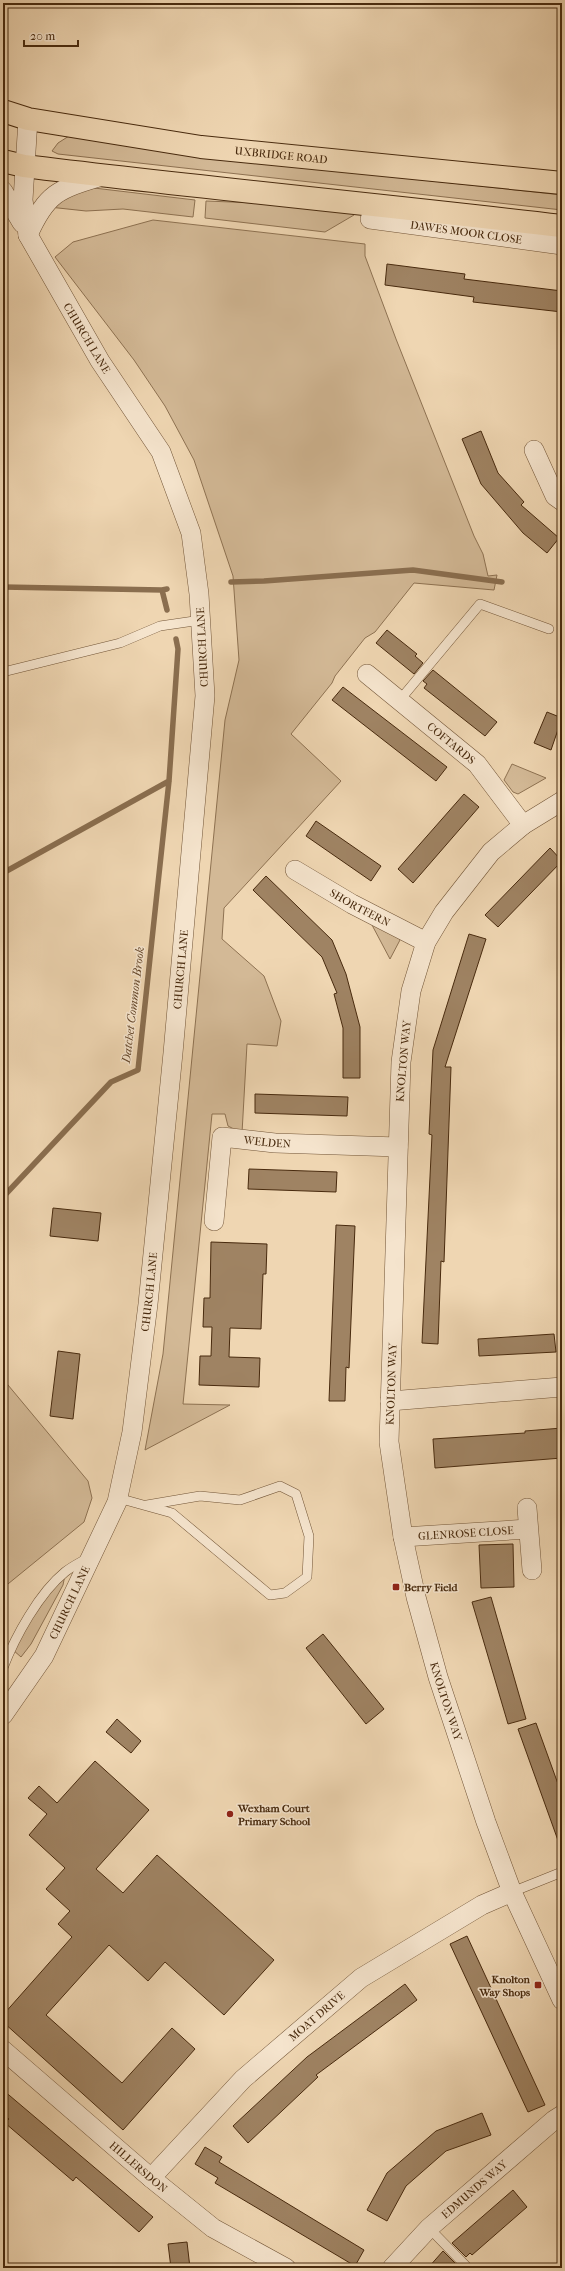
<svg xmlns="http://www.w3.org/2000/svg" width="565" height="2271" font-family="'IM FELL French Canon',serif">
	<style>
		.green { fill: #d3b996; stroke: #8e7252 }
		.lines { fill: none; stroke-linecap: round; stroke-linejoin: round }
		.stream { stroke: #8a6e4f; stroke-width: 5.5 }
		.building { fill: #9f8363; stroke: #482a0e }
		.lane-casing { stroke: #725537; stroke-width: 10 }
		.street-casing { stroke: #725537; stroke-width: 20 }
		.primary-casing { stroke: #482a0e; stroke-width: 24 }
		.lane { stroke: #f5e4cd; stroke-width: 9 }
		.street { stroke: #f5e4cd; stroke-width: 19 }
		.primary { stroke: #efd6b2; stroke-width: 22 }
		.poi-dot { fill: #8f2418; stroke: #f5e4cd; stroke-width: 1.5 }
		.labels { text-anchor: middle; stroke-width: 3; stroke-linejoin: round; paint-order: stroke }
		.street-label { font-size: 11px; fill: #482a0e; stroke: #f5e4cd }
		.poi-label { font-size: 11px; font-weight: bold; fill: #482a0e; stroke: #f5e4cd; text-anchor: start }
		.water-label { font-size: 12px; font-style: italic; fill: #644629; stroke: #f5e4cd }
	</style>
	<rect width="100%" height="100%" fill="#efd6b2"/>
	<filter id="stains"><feTurbulence type="fractalNoise" baseFrequency=".005" numOctaves="4"/><feColorMatrix values="0 0 0 0 .2 0 0 0 0 .09 0 0 0 0 .02 0 0 0 .5 -.17"/></filter>
	<radialGradient id="worn" r=".72"><stop offset=".6" stop-color="#630" stop-opacity="0"/><stop offset="1" stop-color="#630" stop-opacity=".3"/></radialGradient>
	<!-- green -->
	<path class="green" d="M69 136 258 162 562 195V210L58 154 52 151 58 143Z
		M94 188 195 200 193 217 123 209 86 211 49 207 54 200Z
		M206 201 356 207 354 215 325 232 205 218Z
		M153 220 365 244V256L396 339 474 536 483 554 488 576 497 575 494 590 414 583 375 632 365 638 335 676 332 683 291 734 341 781 224 908 222 939 264 976 281 1021 277 1046 247 1044 242 1133 228 1126 225 1114H212L183 1404 230 1405 145 1450 163 1354 225 720 239 660 233 576 194 460 165 406 134 360 55 257 73 242Z
		M512 764 546 778 518 794 513 792 504 780Z
		M374 924 397 935 400 940 390 959 372 925Z
		M3 1379 88 1481 92 1498 84 1522 3 1588Z
		M65 1575 63 1585 31 1644 21 1657 13 1650 25 1627 59 1579Z"/>
	<g class="lines">
		<!-- stream -->
		<path class="stream" d="M231 582 264 581 413 570 502 582
			M3 587 162 590
			M167 589 162 590 167 610
			M3 873 169 781
			M3 1197 111 1082 138 1070 169 781 178 649 176 639"/>
	</g>
	<!-- building -->
	<path class="building" d="M387 264 465 274 464 279 562 291V312L473 302 474 297 385 285Z
		M481 431 498 473 524 502 521 505 559 538 547 553 523 533 481 484 462 439Z
		M387 630 417 654 415 656 423 663 414 674 376 643Z
		M433 670 497 722 485 736 424 688 427 684 423 681Z
		M343 687 447 767 436 781 332 700Z
		M547 712 562 718 551 750 534 743Z
		M464 794 479 807 413 883 398 869Z
		M316 821 381 866 371 881 306 836Z
		M550 848 562 861 498 927 485 915Z
		M266 876 332 940 346 974 360 1027V1078H343V1028L334 994 337 993 322 957 253 890Z
		M469 934 486 939 445 1067H451L444 1262 441 1261 438 1344 422 1343 432 1135 429 1134 433 1050Z
		M255 1094 348 1097 347 1116 255 1113Z
		M249 1169 337 1172 336 1192 248 1189Z
		M53 1208 101 1213 98 1241 50 1236Z
		M336 1225 355 1226 349 1368 346 1367 345 1401H329Z
		M211 1242 267 1244 266 1274H263L261 1329 230 1328 229 1357 260 1358 259 1387 199 1385 200 1356H211L212 1327H203L204 1298H210Z
		M554 1334 556 1352 479 1356 478 1339Z
		M58 1351 80 1354 73 1419 50 1416Z
		M562 1428V1458L435 1468 433 1439 525 1433V1431Z
		M513 1544 514 1587 481 1588 479 1545Z
		M491 1597 526 1719 508 1724 472 1602Z
		M323 1634 384 1709 366 1724 306 1648Z
		M117 1719 141 1741 131 1753 106 1732Z
		M536 1723 562 1795V1846H560L518 1729Z
		M95 1761 149 1810 96 1869 123 1893 157 1855 274 1960 224 2015 165 1962 148 1981 109 1945 46 2015 122 2083 172 2028 195 2049 123 2130 3 2022V2015L72 1937 58 1924 70 1911 46 1889 65 1868 29 1835 47 1814 28 1798 39 1786 57 1803Z
		M467 1936 545 2105 528 2112 450 1944Z
		M405 1984 417 2000 316 2075 318 2077 248 2143 233 2126 307 2057Z
		M3 2090 153 2217 139 2232 76 2177 73 2181 5 2123 9 2119 3 2113Z
		M482 2113 491 2135 446 2151 406 2186 387 2221 367 2210 387 2173 436 2131Z
		M205 2147 222 2157 219 2162 364 2250 355 2266 215 2183 218 2178 195 2164Z
		M513 2190 527 2207 472 2255 470 2253 466 2257 452 2243Z
		M187 2242 190 2268H171L168 2244Z
		M443 2251 458 2266 456 2268H428Z"/>
	<g class="lines">
		<!-- lane casing -->
		<g class="lane-casing">
			<path id="lane" d="M3 672 120 643 160 626 201 620
				M399 701 480 604 549 629
				M118 1498 172 1513 270 1595 285 1593 307 1577 309 1536 296 1494 280 1486 240 1500 200 1496 147 1505
				M3 1668C15 1637 39 1593 65 1572 71 1567 79 1563 86 1559
				M3 1693 6 1708
				M512 1892 562 1872
				M429 2228 468 2268"/>
		</g>
		<!-- street casing -->
		<g class="street-casing">
			<g id="street">
				<path d="M3 191 22 223"/>
				<path id="s1" d="M370 219 562 245"/>
				<path d="M28 235C47 192 59 189 102 176"/>
				<path d="M534 450 555 496 562 501"/>
				<path id="s2" d="M367 674 477 764 523 825"/>
				<path id="s3" d="M562 801 523 825 491 852 444 912 426 942 411 991 401 1062 389 1442 403 1537 416 1597 438 1677 486 1822 512 1892 562 2000"/>
				<path id="s4" d="M295 870 352 904 426 942"/>
				<path id="s5" d="M214 1221 222 1137 275 1143 398 1147"/>
				<path d="M390 1401 562 1387"/>
				<path d="M527 1508 532 1570"/>
				<path id="s6" d="M403 1537 528 1529"/>
				<path id="s7" d="M3 1715 44 1656 117 1502 132 1432 148 1304 173 1053 205 696 199 594 191 533 161 452 100 361 28 235 23 200 28 119"/>
				<path id="s8" d="M3 2050 151 2178 213 2228 286 2268"/>
				<path id="s9" d="M151 2178 243 2079 361 1978 482 1905 512 1892"/>
				<path id="s10" d="M392 2268 429 2228 554 2120 562 2115"/>
			</g>
		</g>
		<!-- primary casing -->
		<g class="primary-casing">
			<g id="primary">
				<path id="s11" d="M3 111 28 119 201 147 562 183"/>
				<path d="M3 161 24 166C203 188 383 205 562 226"/>
			</g>
		</g>
		<!-- lane -->
		<use href="#lane" class="lane"/>
		<!-- street -->
		<use href="#street" class="street"/>
		<!-- primary -->
		<use href="#primary" class="primary"/>
	</g>
	<!-- markers -->
	<g class="poi-dot">
		<rect x="392" y="1583" width="8" height="8" rx="2"/>
		<circle cx="230" cy="1814" r="4"/>
		<rect x="534" y="1981" width="8" height="8" rx="2"/>
	</g>
	<g class="labels">
		<!-- street labels -->
		<g class="street-label">
			<text dy="4" stroke="none"><textPath href="#s11" startOffset="282">UXBRIDGE ROAD</textPath></text>
			<text dy="4" stroke="none"><textPath href="#s1" startOffset="97">DAWES MOOR CLOSE</textPath></text>
			<text transform="translate(87 338) rotate(59)" y="4">CHURCH LANE</text>
			<text transform="translate(202 647) rotate(-93)" y="4">CHURCH LANE</text>
			<text dy="4" stroke="none"><textPath href="#s2" startOffset="109">COFTARDS</textPath></text>
			<text dy="4" stroke="none"><textPath href="#s4" startOffset="75">SHORTFERN</textPath></text>
			<text dy="4" stroke="none"><textPath href="#s7" startOffset="779">CHURCH LANE</textPath></text>
			<text transform="translate(403 1061) rotate(-85)" y="4">KNOLTON WAY</text>
			<text dy="4" stroke="none"><textPath href="#s5" startOffset="130">WELDEN</textPath></text>
			<text dy="4" stroke="none"><textPath href="#s7" startOffset="455">CHURCH LANE</textPath></text>
			<text transform="translate(391 1384) rotate(-88)" y="4">KNOLTON WAY</text>
			<text dy="4" stroke="none"><textPath href="#s6" startOffset="63">GLENROSE CLOSE</textPath></text>
			<text dy="4" stroke="none"><textPath href="#s7" startOffset="131">CHURCH LANE</textPath></text>
			<text dy="4" stroke="none"><textPath href="#s3" startOffset="968">KNOLTON WAY</textPath></text>
			<text dy="4" stroke="none"><textPath href="#s9" startOffset="232">MOAT DRIVE</textPath></text>
			<text dy="4" stroke="none"><textPath href="#s8" startOffset="179">HILLERSDON</textPath></text>
			<text dy="4" stroke="none"><textPath href="#s10" startOffset="114">EDMUNDS WAY</textPath></text>
		</g>
		<!-- poi labels -->
		<g class="poi-label">
			<text x="404" y="1591">Berry Field</text>
			<text x="238" y="1812">Wexham Court<tspan x="238" dy="13">Primary School</tspan></text>
			<text x="530" y="1983" text-anchor="end">Knolton<tspan x="530" dy="13">Way Shops</tspan></text>
		</g>
		<!-- water labels -->
		<g class="water-label">
			<text transform="translate(133 1005) rotate(-83)" y="4">Datchet Common Brook</text>
		</g>
	</g>
	<!-- margin -->
	<rect width="565" height="2271" fill="none" stroke="#efd6b2" stroke-width="16"/>
	<rect x="4" y="4" width="557" height="2263" fill="none" stroke="#482a0e" stroke-width="2"/>
	<rect x="8" y="8" width="549" height="2255" fill="none" stroke="#482a0e"/>
	<!-- scale -->
	<path d="M24 40v6h54v-6" fill="none" stroke="#482a0e" stroke-width="2"/>
	<text x="30" y="40" font-size="12" fill="#482a0e" stroke="#f5e4cd" stroke-width="3" paint-order="stroke">20 m</text>
	<rect width="100%" height="100%" filter="url(#stains)"/>
	<rect width="100%" height="100%" fill="url(#worn)"/>
</svg>
